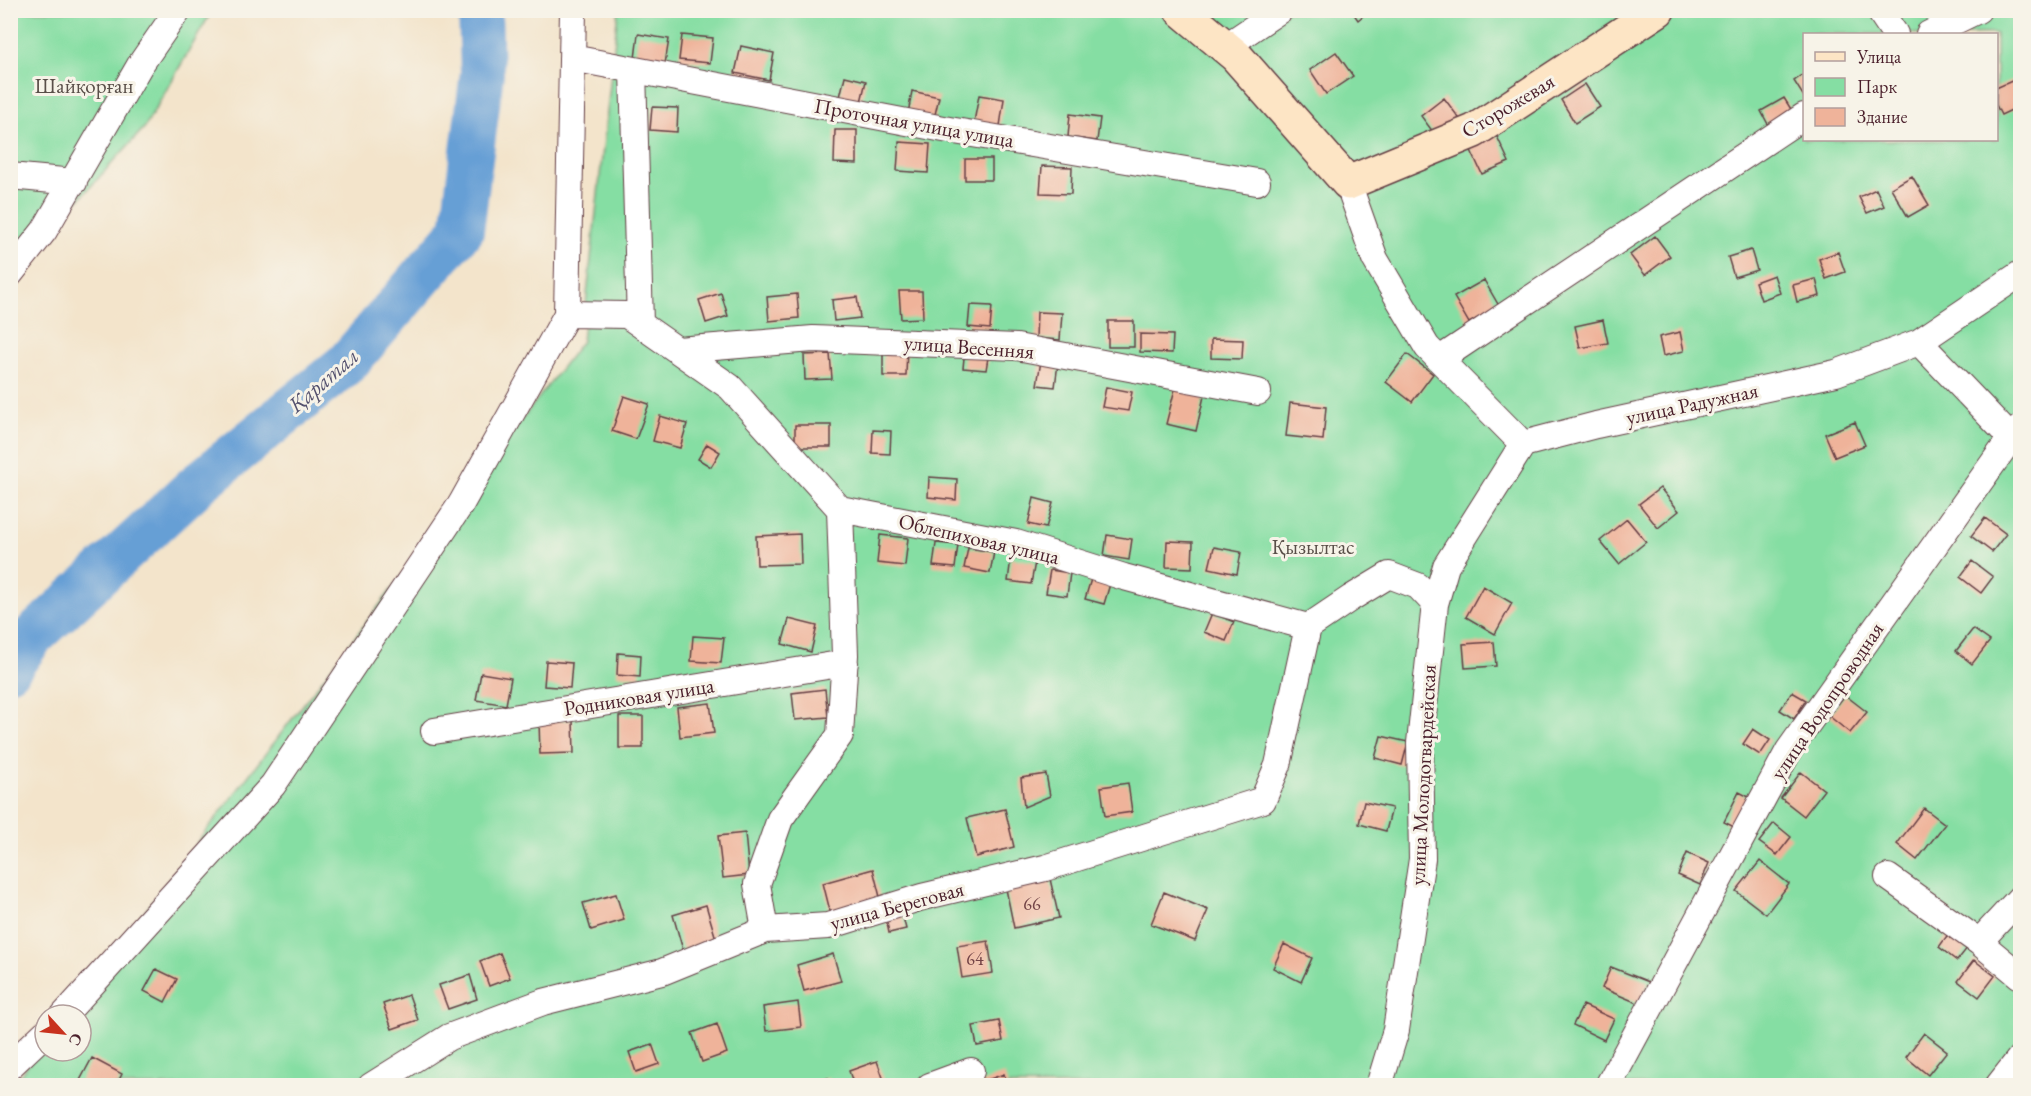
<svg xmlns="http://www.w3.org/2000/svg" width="2031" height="1096" font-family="'EB Garamond',serif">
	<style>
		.green { fill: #85dea3; stroke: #687e67; stroke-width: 1.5; fill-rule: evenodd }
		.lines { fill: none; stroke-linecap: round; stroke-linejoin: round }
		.river { stroke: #669fd5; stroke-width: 44 }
		.building { fill: #efb39a }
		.street-casing { stroke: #633d43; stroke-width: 28 }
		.secondary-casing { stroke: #633d43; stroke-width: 36 }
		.street { stroke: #fff; stroke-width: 26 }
		.secondary { stroke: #fde5c5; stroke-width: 33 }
		.labels { text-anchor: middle; stroke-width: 6; stroke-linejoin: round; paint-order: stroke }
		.number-label { font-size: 18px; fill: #734447 }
		.park-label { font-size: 21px; fill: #594f49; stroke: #f7f3e8 }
		.street-label { font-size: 21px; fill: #4a1f2b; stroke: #f7f3e8 }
		.water-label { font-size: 22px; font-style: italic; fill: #55526f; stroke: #f7f3e8 }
	</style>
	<rect width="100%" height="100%" fill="#f7f3e8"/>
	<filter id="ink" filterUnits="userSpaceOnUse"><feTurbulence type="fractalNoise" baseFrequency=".0167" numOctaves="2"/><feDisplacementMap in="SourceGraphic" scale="12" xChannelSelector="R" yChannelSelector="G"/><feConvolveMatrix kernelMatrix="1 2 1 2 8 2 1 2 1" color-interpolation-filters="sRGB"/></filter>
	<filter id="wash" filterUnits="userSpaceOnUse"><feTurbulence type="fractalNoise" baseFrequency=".008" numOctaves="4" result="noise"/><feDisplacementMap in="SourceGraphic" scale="24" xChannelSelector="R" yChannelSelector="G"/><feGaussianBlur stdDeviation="1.35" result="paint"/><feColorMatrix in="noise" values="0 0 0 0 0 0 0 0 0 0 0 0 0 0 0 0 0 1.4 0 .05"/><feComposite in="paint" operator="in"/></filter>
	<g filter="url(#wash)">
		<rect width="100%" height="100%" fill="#f3e4cb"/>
		<!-- green -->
		<path class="green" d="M11 11H212L145 127 11 274Z
			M618 11H2020V1085L12 1086 45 1042V1051H81V1015H65L582 341ZM1804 34H1996V140H1804Z"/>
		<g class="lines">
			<!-- river -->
			<path class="river" d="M10 668 32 637 198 484 347 363 462 230 482 73 480 10"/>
		</g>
		<g id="blocks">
			<!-- building -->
			<path class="building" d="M1351 10H1370L1358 20Z
				M638 34 669 39 665 64 635 59Z
				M682 35 713 38 710 63 679 60Z
				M741 46 774 53 769 80 735 73Z
				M1336 52 1353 76 1326 94 1310 70Z
				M1804 74V97L1794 81Z
				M845 76 866 81 861 102 840 97Z
				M2014 80 2020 95V106L2001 115 1996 105V88Z
				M1585 84 1600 107 1575 123 1561 100Z
				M912 91 939 97 934 119 908 114Z
				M979 95 1004 99 1000 126 974 122Z
				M1444 98 1462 122 1439 140 1421 116Z
				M1784 98 1794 114 1770 128 1761 111Z
				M652 107 678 108 677 132 650 130Z
				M1070 114 1100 118 1097 141 1068 137Z
				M835 130H857V164L834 163Z
				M1495 132 1509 162 1482 174 1468 144Z
				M899 142 930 144 928 173 897 171Z
				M965 159H992V180H965Z
				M1042 166 1072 167 1071 194 1040 193Z
				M1912 176 1929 205 1908 217 1891 188Z
				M1876 189 1884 206 1867 213 1859 197Z
				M1655 236 1670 256 1645 275 1630 255Z
				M1751 250 1757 270 1734 277 1728 257Z
				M1838 252 1845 272 1826 279 1819 259Z
				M1774 275 1780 293 1761 300 1755 282Z
				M1816 279 1820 296 1797 302 1793 285Z
				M1484 280 1499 306 1469 323 1454 297Z
				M899 291H922L923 318 901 319Z
				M721 293 728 316 706 323 699 300Z
				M797 294 799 318 769 321 767 297Z
				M857 297 860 318 834 321 832 300Z
				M970 305 992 306 990 329 968 327Z
				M1037 312 1062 313 1060 340 1036 338Z
				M1603 320 1608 343 1580 348 1575 326Z
				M1108 321H1134V347H1108Z
				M1680 332 1684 351 1663 356 1659 337Z
				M1140 334 1173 335 1172 353 1140 352Z
				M1211 339 1243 340 1242 359 1211 358Z
				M883 345 907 346 906 376H883Z
				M965 348 989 351 986 370 963 368Z
				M830 354 832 379 805 380 804 355Z
				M1407 354 1433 374 1412 402 1386 382Z
				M1041 361 1058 363 1055 387 1037 385Z
				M1176 385 1205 392 1196 431 1166 424Z
				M1106 387 1132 392 1128 411 1102 407Z
				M624 396 649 404 636 439 612 431Z
				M1290 403 1326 407 1323 440 1286 436Z
				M660 416 687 424 680 448 653 441Z
				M1855 422 1865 445 1835 457 1825 434Z
				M795 425H831V447H795Z
				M873 430 891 431 890 454 872 453Z
				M707 444 720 452 711 467 698 459Z
				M929 477 957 479 956 500 928 497Z
				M1660 488 1679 511 1658 528 1639 504Z
				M1034 498 1053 503 1046 528 1028 524Z
				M1985 518 2006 534 1992 552 1971 536Z
				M1627 519 1646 542 1619 564 1600 541Z
				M800 534 801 564 757 565 756 536Z
				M880 535 908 538 905 566 877 563Z
				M1107 535 1132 539 1129 560 1104 556Z
				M1167 541 1193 542 1192 568 1166 567Z
				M936 543 958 545 955 568 933 566Z
				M1214 547 1241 552 1237 574 1209 568Z
				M968 548 994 552 990 573 964 568Z
				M1011 558 1035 562 1031 584 1008 581Z
				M1972 561 1993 577 1981 593 1960 577Z
				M1050 570 1070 573 1067 596 1046 593Z
				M1091 579 1110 584 1104 604 1085 599Z
				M1483 586 1512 603 1495 634 1466 617Z
				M1212 613 1234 622 1226 641 1204 632Z
				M789 619 817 626 811 652 782 644Z
				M1973 629 1990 641 1972 664 1956 651Z
				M693 636 724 638 721 663 691 661Z
				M1494 642 1496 666 1465 668 1463 644Z
				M618 653 641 655 640 677 617 675Z
				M546 661 572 663 570 688 544 686Z
				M481 673 511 678 506 705 476 700Z
				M825 689 828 717 795 720 792 693Z
				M1792 692 1806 700 1794 719 1780 710Z
				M1845 695 1867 712 1850 733 1829 716Z
				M710 703 714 733 680 737 677 707Z
				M619 716H643V748H619Z
				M573 720 574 753 540 754 539 721Z
				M1753 729 1770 740 1760 755 1743 744Z
				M1381 736 1408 742 1402 765 1375 758Z
				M1801 772 1824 790 1804 816 1781 798Z
				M1046 774 1050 796 1024 807 1021 778Z
				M1128 783 1132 812 1105 816 1101 787Z
				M1739 792 1751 798 1736 828 1724 822Z
				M1364 802 1392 808 1386 831 1359 824Z
				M1924 808 1945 824 1917 860 1897 844Z
				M1005 809 1014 847 976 857 967 818Z
				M1774 823 1791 837 1777 855 1759 842Z
				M745 833 749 875 723 878 718 836Z
				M1687 853 1709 863 1700 885 1678 875Z
				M1760 861 1789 884 1766 914 1736 891Z
				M873 869 881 901 831 915 823 883Z
				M1050 879 1059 918 1014 928 1006 889Z
				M1164 892 1208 910 1195 941 1151 924Z
				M616 894 624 920 591 930 583 903Z
				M706 905 716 939 683 950 673 915Z
				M901 909 906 929 889 933 885 913Z
				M1949 933 1968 947 1957 961 1939 947Z
				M988 941 993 973 962 978 957 946Z
				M1284 944 1312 958 1301 982 1273 968Z
				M500 953 510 978 489 986 480 961Z
				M833 954 841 981 804 991 797 965Z
				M1974 960 1995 976 1979 997 1958 981Z
				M1611 967 1649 982 1640 1004 1602 988Z
				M156 969 177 979 165 1002 144 991Z
				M470 975 477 999 448 1009 439 985Z
				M409 995 418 1020 392 1029 383 1004Z
				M798 1002 801 1027 766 1031 763 1007Z
				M1583 1005 1614 1019 1604 1040 1573 1025Z
				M999 1021 1003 1041 977 1046 973 1026Z
				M717 1024 727 1053 702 1062 692 1033Z
				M1924 1033 1947 1051 1928 1075 1906 1057Z
				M652 1044 659 1064 636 1072 629 1052Z
				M92 1058 122 1074 116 1086H77Z
				M877 1061 886 1086H854L849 1071Z
				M1004 1074 1008 1086H973V1085Z
				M828 1078 830 1086H803V1085Z"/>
		</g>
	</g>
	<g filter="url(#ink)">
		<use href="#blocks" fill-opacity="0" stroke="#633d43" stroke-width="1.5"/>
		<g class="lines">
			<!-- street casing -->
			<g class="street-casing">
				<path id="street" d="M1879 10 1895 34
					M1929 34 1978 10
					M1225 47 1280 10
					M572 58 949 130 1257 182
					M633 70 640 324
					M10 176 74 182
					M1348 183 1375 259 1427 347 1523 444
					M10 274 44 231 140 65 178 10
					M567 314 627 315 730 387 840 509 1016 543 1124 577 1308 627 1351 598 1389 575 1418 586 1435 604
					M1919 342 2011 438
					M678 350 813 339 1017 347 1258 392
					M1440 359 1804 116
					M434 731 845 663
					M1888 877 1979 942 2020 976
					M765 930 757 884 780 819 840 735 845 655 840 509
					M1979 942 2020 898
					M64 1015 273 785 461 504 567 314 573 10
					M10 1066 45 1033
					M371 1086 449 1037 543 1002 662 972 765 930 828 926 922 897 1045 868 1263 800 1278 765 1308 627
					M930 1086 971 1071
					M1379 1086 1396 1030 1422 859 1420 743 1435 604 1446 566 1523 444 1596 425 1836 373 1919 342 2020 274
					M1608 1086 1789 750 2011 438 2020 428
					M1998 1086 2020 1058"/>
			</g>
			<!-- secondary casing -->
			<g class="secondary-casing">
				<path id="secondary" d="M1181 10 1236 56 1348 183 1474 131 1658 10"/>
			</g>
			<!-- street -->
			<use href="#street" class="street"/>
			<!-- secondary -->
			<use href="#secondary" class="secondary"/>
		</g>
	</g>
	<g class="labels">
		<!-- number labels -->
		<g class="number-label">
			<text x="1032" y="910">66</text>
			<text x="975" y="965">64</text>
		</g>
		<!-- park labels -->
		<g class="park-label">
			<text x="84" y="93">Шайқорған</text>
			<text x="1313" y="554">Қызылтас</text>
		</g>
		<!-- street labels -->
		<g class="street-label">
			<text transform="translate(1508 106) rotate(-31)" y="7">Сторожевая</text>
			<text transform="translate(914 123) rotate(10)" y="7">Проточная улица улица</text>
			<text transform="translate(969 347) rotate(4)" y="7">улица Весенняя</text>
			<text transform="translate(1692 404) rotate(-12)" y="7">улица Радужная</text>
			<text transform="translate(979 539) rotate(13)" y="7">Облепиховая улица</text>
			<text transform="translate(639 697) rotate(-9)" y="7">Родниковая улица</text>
			<text transform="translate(1827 701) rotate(-56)" y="7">улица Водопроводная</text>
			<text transform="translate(1423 775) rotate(-87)" y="7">улица Молодогвардейская</text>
			<text transform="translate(897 906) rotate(-15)" y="7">улица Береговая</text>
		</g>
		<!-- water labels -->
		<g class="water-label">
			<text transform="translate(323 380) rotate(-41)" y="8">Қаратал</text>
		</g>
	</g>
	<!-- margin -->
	<rect width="2031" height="1096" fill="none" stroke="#f7f3e8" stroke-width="36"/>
	<!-- legend -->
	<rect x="1803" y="33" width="195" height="108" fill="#f7f3e8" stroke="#b29e9c" stroke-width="1.5"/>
	<rect x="1815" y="52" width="30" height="9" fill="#fde5c5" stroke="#b29e9c" stroke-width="1.5"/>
	<text x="1857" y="63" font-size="18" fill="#4a1f2b">Улица</text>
	<rect x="1815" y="78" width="30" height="18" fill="#85dea3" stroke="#b29e9c" stroke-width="1.5"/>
	<text x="1857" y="93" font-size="18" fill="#4a1f2b">Парк</text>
	<rect x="1815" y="108" width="30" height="18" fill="#efb39a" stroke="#b29e9c" stroke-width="1.5"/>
	<text x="1857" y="123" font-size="18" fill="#4a1f2b">Здание</text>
	<!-- north arrow -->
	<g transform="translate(63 1033) rotate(117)"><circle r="28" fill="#f7f3e8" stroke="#b29e9c" stroke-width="1.5"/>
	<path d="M0-4.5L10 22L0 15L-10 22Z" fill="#c8321e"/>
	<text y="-9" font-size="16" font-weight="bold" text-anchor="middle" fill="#4a1f2b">С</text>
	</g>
</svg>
